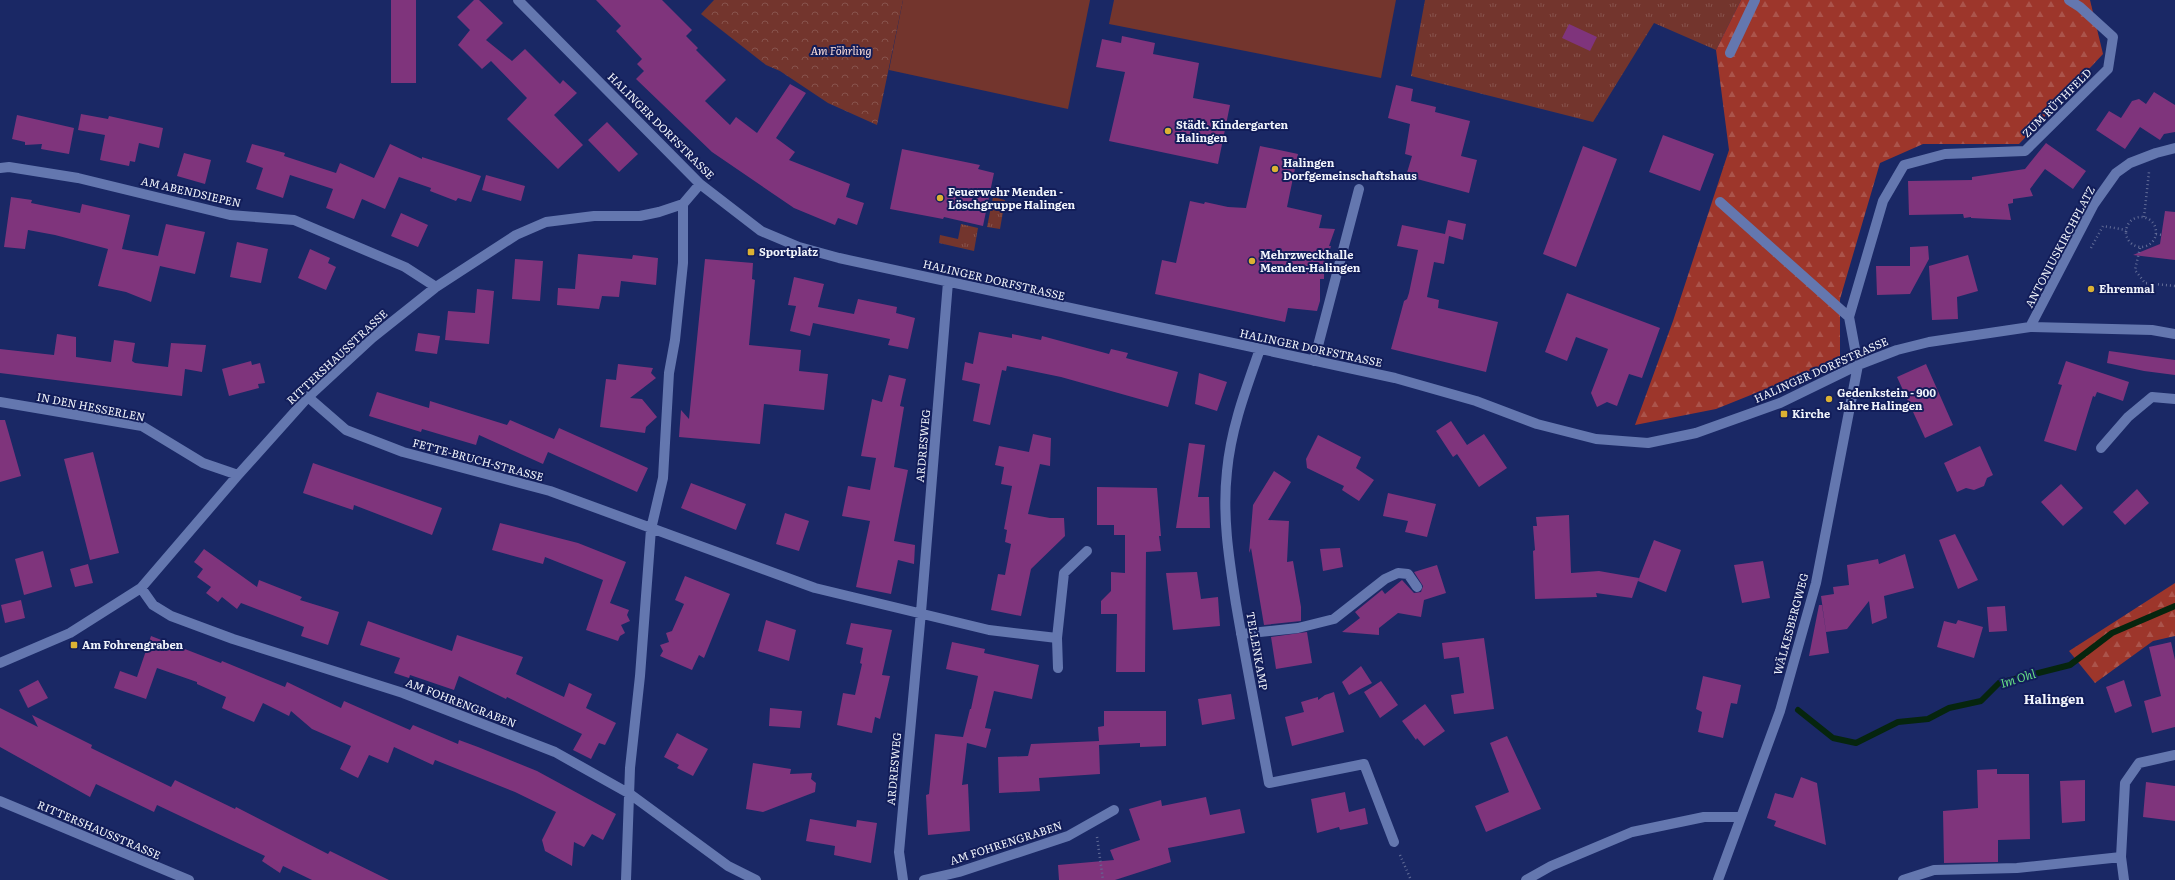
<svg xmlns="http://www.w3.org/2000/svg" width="2175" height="880" font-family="Literata,serif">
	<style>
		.grass { fill: url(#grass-tufts) }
		.forest { fill: url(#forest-firs) }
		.park { fill: url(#park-crowns) }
		.garden { fill: #73352d }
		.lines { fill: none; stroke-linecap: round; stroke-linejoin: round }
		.stream { stroke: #06250e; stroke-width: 6 }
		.building { fill: #7f347c }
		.path { stroke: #626c97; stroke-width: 2.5; stroke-dasharray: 1 3; stroke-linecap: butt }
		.minor { stroke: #6477af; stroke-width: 10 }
		.poi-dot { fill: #dcb233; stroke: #121d59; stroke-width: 1.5 }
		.labels { text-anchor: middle; stroke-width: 4; stroke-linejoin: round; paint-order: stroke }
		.park-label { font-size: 11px; font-style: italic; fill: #fadcd7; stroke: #121d59 }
		.street-label { font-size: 11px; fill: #f0f3fa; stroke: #121d59 }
		.poi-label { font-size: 11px; font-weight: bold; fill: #f0f3fa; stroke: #121d59; text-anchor: start }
		.water-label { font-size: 12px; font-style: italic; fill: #67e185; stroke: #121d59 }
		.quarter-label { font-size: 13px; font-weight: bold; fill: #f0f3fa; stroke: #121d59 }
	</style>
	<defs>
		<pattern id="grass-tufts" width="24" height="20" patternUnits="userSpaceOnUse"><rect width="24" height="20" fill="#73352d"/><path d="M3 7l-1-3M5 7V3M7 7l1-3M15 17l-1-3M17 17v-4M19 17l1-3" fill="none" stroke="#87534c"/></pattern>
		<pattern id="forest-firs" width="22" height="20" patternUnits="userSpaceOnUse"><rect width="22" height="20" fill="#9d362b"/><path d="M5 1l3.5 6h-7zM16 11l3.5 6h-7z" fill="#ab544b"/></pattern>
		<pattern id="park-crowns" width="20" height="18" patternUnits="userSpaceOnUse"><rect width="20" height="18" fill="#73352d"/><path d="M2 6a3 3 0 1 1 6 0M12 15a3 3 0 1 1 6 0" fill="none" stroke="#87534c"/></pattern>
	</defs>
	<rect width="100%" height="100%" fill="#1a2865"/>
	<!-- grass -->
	<path class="grass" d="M1425 0H1741L1716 50 1654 23 1593 122 1411 76Z
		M993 197 1005 200 1000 229 987 227Z
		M961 224 978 228 974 251 939 243 940 235 958 239Z"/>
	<!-- forest -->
	<path class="forest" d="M1741 0H2090L2103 54 2019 144H1923L1880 163 1840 299V359L1716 409 1635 425 1673 321 1729 150 1716 50Z
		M2175 583V636L2153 641 2095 683 2069 651Z"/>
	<!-- park -->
	<path class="park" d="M714 0H903L877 125 828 103 780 71 766 65 701 14Z"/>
	<!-- garden -->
	<path class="garden" d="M903 0H1090L1068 109 889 70Z
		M1114 0H1396L1381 78 1109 24Z"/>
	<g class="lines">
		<!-- stream -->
		<path class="stream" d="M1798 710 1833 738 1856 743 1898 722 1928 719 1949 708 1981 701 1999 683 2070 665 2112 633 2175 606"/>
	</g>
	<!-- building -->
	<path class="building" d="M391 0H416V83H391Z
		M474 0H479L503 23 486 40 512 61 525 49 560 84 563 80 577 93 554 115 583 145 558 169 507 119 527 98 491 61 482 69 458 45 470 30 457 17Z
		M596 0H662L692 30 686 36 698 48 696 50 726 80 705 101 730 125 736 117 757 133 790 84 806 93 776 138 795 152 789 160 850 184 846 197 864 203 857 225 838 218 835 225 794 208 712 152 636 79 644 71 637 64 642 59 616 31 621 26Z
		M1569 24 1597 37 1590 51 1562 38Z
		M1122 36 1155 43 1153 54 1199 63 1193 98 1230 105 1218 164 1109 141 1125 72 1096 67 1102 39 1121 43Z
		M1396 85 1413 89 1411 101 1436 107 1435 112 1470 121 1461 156 1477 160 1469 193 1406 176 1412 156 1405 154 1410 124 1388 118Z
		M2154 92 2175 105V132L2164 134 2160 140 2140 127 2125 149 2096 130 2109 111 2121 118 2132 101 2139 99 2146 104Z
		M81 114 108 119 109 116 163 128 159 148 139 143 135 162 130 161 129 166 100 160 105 135 78 130Z
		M17 115 74 128 69 154 41 149 42 144 25 145V142L12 139Z
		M607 122 638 154 619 172 588 140Z
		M1663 135 1714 154 1700 191 1649 172Z
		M2046 143 2086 171 2073 189 2045 169 2030 189 2033 196 2013 199V203L2008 204 2011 220 1971 218V217L1964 218 1963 214 1909 215 1908 181 1972 180V177L2025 169Z
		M252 144 285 153 284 156 336 173 340 163 374 178 390 144 422 159V157L481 176 471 202 458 198 456 201 430 191 431 188 399 177 385 209 362 199 354 219 326 208 333 189 290 175 283 198 256 189 263 168 246 162Z
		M1260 146 1298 154 1287 207 1322 215 1319 228 1335 229 1329 246H1331L1326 263 1324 262V279H1320V301L1317 311 1288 308 1285 322 1155 294 1162 260 1176 263 1190 201 1204 204 1205 202 1228 207 1246 208Z
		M1583 146 1617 159 1576 267 1543 254Z
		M902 149 980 165 978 169 994 173 983 226 944 217 943 219 890 209Z
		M184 153 211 160 205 184 177 176Z
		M486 175 525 186 521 201 482 190Z
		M11 197 32 200 31 203 80 213 82 204 130 215 122 249 158 256 166 224 205 232 195 274 160 266 151 302 126 292 98 286 108 249 55 235 28 230 25 249 4 247Z
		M2165 211 2175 212V260L2133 255 2160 244Z
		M401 213 428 225 418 247 391 236Z
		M1448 220 1466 224 1463 240 1449 236 1444 264 1434 262 1427 297 1439 300 1438 308 1498 322 1486 372 1391 349 1404 301 1407 299 1409 293 1418 250 1397 246 1402 225 1445 234Z
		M237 242 268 249 261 283 230 277Z
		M1928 246 1929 259 1910 294 1877 295 1876 266H1910V247Z
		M310 249 330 258 328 263 336 267 326 290 298 278Z
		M578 254 632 259 633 255 658 258 656 285 621 281 619 297 602 296 599 309 557 305 558 288 575 289Z
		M1968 255 1978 291 1957 297 1958 319 1932 320 1929 266Z
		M515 259 543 261 540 301 512 299Z
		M705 259 753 263 752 279 755 280 749 345 801 350 799 371 828 374 824 410 764 404 760 444 679 437 681 410 689 419Z
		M794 277 824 284 818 307 854 314 858 299 897 307 896 313 915 318 908 349 888 345 890 339 813 323 810 336 790 331 796 306 788 305Z
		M477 289 494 291 489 344 445 340 448 311 475 313Z
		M1567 293 1660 328 1642 378 1629 374 1617 406 1607 402 1597 407 1591 393 1608 349 1576 337 1567 361 1545 352Z
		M979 332 1012 338V334L1041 340 1042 336 1109 354 1111 349 1128 353 1126 358 1178 372 1168 407 1061 377 1007 366 1006 371 1002 370 990 425 973 421 980 384 962 380 965 362 973 364Z
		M418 333 440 336 437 354 415 351Z
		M57 334 76 337V357L111 362 114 340 135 343 132 361 135 363 168 367 171 343 206 345 202 372 185 369 182 396 0 373V349L54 355Z
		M2109 351 2175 360V375L2144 371 2107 363Z
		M251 361 252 365 260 363 265 383 258 384 259 388 229 396 222 369Z
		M2066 361 2129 382 2123 401 2097 392 2095 397 2093 396 2076 451 2044 441 2062 385 2058 384Z
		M618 364 653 368 651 373 656 378 630 398 642 399 657 417 646 427 645 433 600 427 606 379 616 380Z
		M1926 364 1953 425 1925 438 1897 377Z
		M1199 373 1227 382 1217 411 1195 404Z
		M889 375 906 379 900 406 904 407 894 467 908 470 894 541 915 545 914 564 898 560 891 594 856 587 870 521 842 516 848 486 870 490 876 458 861 456 872 399 882 402Z
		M377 392 429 408 430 401 507 425 510 420 554 439 559 428 648 468 637 492 548 452 543 464 479 435 476 445 422 429 421 432 369 416Z
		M0 420H5L21 476 0 482Z
		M1451 421 1467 445 1484 434 1507 468 1479 487 1457 454 1453 457 1436 431Z
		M1033 434 1051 438 1050 466 1040 464 1028 514 1050 518H1064L1065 536 1031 569 1021 616 991 610 998 574 1005 575 1011 544 1005 542 1007 530 1004 529 1012 486 1001 484 1004 467 995 465 999 446 1029 452Z
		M1318 435 1361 457 1356 468 1374 480 1359 501 1342 490 1344 486 1307 468 1306 459Z
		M1189 443 1205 445 1198 497H1209L1210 528H1176Z
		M1980 446 1993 475 1987 478 1984 486 1974 490 1966 488 1957 492 1944 463Z
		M93 452 119 553 90 560 64 459Z
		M313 463 442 508 432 535 354 505 353 510 303 493Z
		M1274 471 1291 482 1268 520 1289 521 1287 562 1293 561 1301 607V621L1264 625 1251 548 1249 553 1253 505Z
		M691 483 746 504 736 530 681 508Z
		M2061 484 2083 508 2063 526 2041 502Z
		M1097 487 1157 488 1161 536H1159L1161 551 1146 552 1145 672H1116L1117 614H1101V601L1111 591V572L1125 573V535H1114V525H1097Z
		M2137 489 2149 503 2125 525 2113 512Z
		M1388 493 1436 504 1427 537 1405 532 1408 521 1383 516Z
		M785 513 809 521 799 551 776 544Z
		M1569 515 1571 573 1599 571 1639 578 1632 598 1596 593 1597 597 1535 599 1533 551 1535 550 1533 526H1537L1536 517Z
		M500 523 578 543 626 562 610 603 629 610 627 615 630 621 621 625 625 633 620 636 618 641 586 630 603 580 545 557 543 564 492 550Z
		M1955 534 1978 580 1958 589 1939 540Z
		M1654 540 1681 550 1666 592 1638 581Z
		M1340 548 1343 567 1323 571 1320 549Z
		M204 549 257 587 259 580 302 597 300 600 339 612 328 645 301 636 304 627 241 603 237 609 222 597 218 602 206 593 211 587 197 577 203 569 194 562Z
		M43 551 52 587 24 595 15 559Z
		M1905 554 1914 588 1884 596 1887 618 1872 624 1869 601 1847 629 1826 632 1821 596 1834 594 1833 587 1849 585 1847 565 1878 559 1879 564Z
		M1763 561 1770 598 1742 603 1734 565Z
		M88 564 93 583 75 587 70 569Z
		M1437 565 1446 593 1424 600 1421 617 1398 613 1379 628V635L1342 632 1360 618 1355 612 1382 590 1385 594 1402 580 1414 593 1421 592 1423 586 1414 572Z
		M1197 572 1201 599 1218 597 1220 626 1173 630 1166 573Z
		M685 576 730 594 704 658 699 655 692 670 660 656 663 651 660 645 669 642 666 633 672 631 684 604 675 600Z
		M21 600 25 618 5 623 1 605Z
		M1819 605H1822L1829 653 1809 656Z
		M2005 606 2007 631 1989 632 1987 607Z
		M766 620 796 630 789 661 758 651Z
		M1958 620 1983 627 1974 658 1937 647 1944 621 1956 624Z
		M368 621 452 651 457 635 523 657 516 674 564 697 569 683 592 694 586 708 616 723 605 745 599 743 591 759 573 750 582 734 507 697 506 699 459 676 454 690 410 675 409 678 394 673 400 658 360 645Z
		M851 623 892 630 882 675 890 676 880 719 875 717 872 733 837 725 843 693 855 695 862 664 860 663 863 648 846 644Z
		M1307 632 1312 663 1276 669 1271 637Z
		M151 636 221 663 222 661 285 687 287 682 341 708 344 701 410 730 413 725 458 744 459 740 478 747 537 771 616 814 603 840 592 834 584 847 574 842 572 866 545 851 542 840 556 812 515 792 435 760 433 765 394 747 388 763 369 755 358 778 340 769 351 746 312 729 291 711 289 716 263 703 254 722 222 708 226 697 197 684V682L157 668 146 699 114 688 120 671 137 677Z
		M1484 638 1494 709 1454 714 1451 695 1464 693 1459 657 1444 659 1442 643Z
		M952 642 985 649 984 653 1039 665 1032 699 994 691 985 728 991 729 986 748 967 743 962 785 968 784 970 831 928 835 926 795 929 794 935 734 963 737 970 709H971L978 676 946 669Z
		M2171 642 2175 660V727L2152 733 2144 701 2161 696 2149 647Z
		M1361 666 1372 683 1349 695 1342 682Z
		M1703 676 1741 685 1737 704 1731 703 1723 738 1698 732 1702 712 1696 709Z
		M38 680 48 698 28 708 19 690Z
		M2124 680 2132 706 2115 713 2106 687Z
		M1381 681 1398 705 1380 718 1364 692Z
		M1334 692 1344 732 1292 746 1285 717 1304 712 1301 702 1318 697V700L1325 695Z
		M1231 694 1235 719 1202 725 1198 699Z
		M1425 704 1445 731 1424 746 1417 738 1416 740 1402 721Z
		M0 708 38 727 32 715 92 745 91 748 171 787 175 780 235 809 236 807 328 854 330 851 389 880H312L283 866 280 873 262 861 265 856 157 805 154 812 96 784 90 797 0 747Z
		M770 708 802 711 800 728 769 726Z
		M1104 711H1166V746L1140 747V743L1099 745 1100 774 1039 778 1040 791 999 793 998 757 1028 756 1031 744 1099 741 1098 727 1104 726Z
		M677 733 708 749 693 776 677 768 679 765 664 757Z
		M1507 736 1541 809 1486 832 1475 806 1509 792 1490 743Z
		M753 763 791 769 790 774 812 773 811 779 816 783 815 792 763 812 746 809Z
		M1997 769V774H2029L2030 839 1998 840V862L1944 863 1943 811 1978 808 1977 770Z
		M1801 777 1817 783 1826 845 1774 826 1776 821 1767 818 1775 793 1793 798Z
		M2085 780V821L2062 823 2060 781Z
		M2146 782 2175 786V821L2143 817Z
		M1345 792 1349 812 1365 808 1368 824 1340 830 1339 827 1317 833 1311 799Z
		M1206 797 1210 815 1240 809 1245 833 1168 848 1171 862 1115 880H1059L1058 865 1114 860 1110 850 1140 840 1129 809 1161 800 1162 806Z
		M810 819 856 827 857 820 877 823 871 863 834 855 835 846 806 841Z"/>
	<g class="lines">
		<!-- path -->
		<path class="path" d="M2126 232a15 15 0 1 1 30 0a15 15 0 1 1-30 0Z
			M2144 217 2149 172
			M2156 234 2162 235
			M2091 248 2103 226 2126 230
			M2140 248 2135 270 2145 283 2175 286
			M1097 837 1103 880
			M1400 855 1411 880"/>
		<!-- minor -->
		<path class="minor" d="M518 0 700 184 761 231 799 247 839 258 1395 378 1476 401 1537 424 1596 439 1648 443 1696 433 1780 403 1858 365 1897 350 1929 342 2030 327 2152 330 2175 334
			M1730 53 1755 0
			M0 168 9 167 78 178 230 215 294 220 405 267 436 287
			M1720 202 1849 317
			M2030 327 2094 204 2116 173 2130 163 2156 153 2175 148
			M1260 349C1246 389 1231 428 1227 471 1222 516 1229 559 1236 604 1246 663 1258 723 1269 783L1364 764 1394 842
			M1314 361 1359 189
			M308 397 346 430 403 452 550 491 815 588 989 630 1057 638 1058 668
			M0 402 142 426 203 463 238 475
			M2101 448 2128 417 2152 397 2175 399
			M141 588 153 605 171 616 233 639 403 693 555 752 630 794 728 866 756 880
			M1241 634 1298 628 1334 619 1385 579 1398 573 1408 574 1417 587
			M1057 638 1064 573 1087 551
			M0 663 70 633 141 588 238 475 308 397 372 338 436 287 516 235 546 222 594 216H640L659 212 683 204 700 184
			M0 801 189 880
			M626 880 630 768 640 676 651 529 663 478 669 373 675 340 683 263V204
			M903 880 899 852 921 612 948 282
			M924 880 959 872 1068 836 1114 810
			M1526 880 1551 866 1632 832 1704 817H1741
			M1718 880 1780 711 1816 583 1858 365 1849 317 1883 201 1904 165 1945 154 2025 151 2108 69 2113 37 2080 7 2069 0
			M1903 880 1934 870 2017 868 2121 857
			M2124 880 2121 857 2125 783 2139 763 2175 755"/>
	</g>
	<!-- markers -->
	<g class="poi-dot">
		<circle cx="1168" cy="131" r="4"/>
		<circle cx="1275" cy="169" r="4"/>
		<circle cx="940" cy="198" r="4"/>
		<rect x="747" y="248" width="8" height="8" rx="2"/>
		<circle cx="1252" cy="261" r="4"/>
		<circle cx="2091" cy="289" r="4"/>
		<circle cx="1829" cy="399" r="4"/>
		<rect x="1780" y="410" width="8" height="8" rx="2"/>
		<rect x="70" y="641" width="8" height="8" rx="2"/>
	</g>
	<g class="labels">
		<!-- park labels -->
		<g class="park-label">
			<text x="841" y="55">Am Föhrling</text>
		</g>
		<!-- street labels -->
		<g class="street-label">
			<text transform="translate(2057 103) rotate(-45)" y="4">ZUM RÜTHFELD</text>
			<text transform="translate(661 126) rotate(45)" y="4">HALINGER DORFSTRASSE</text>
			<text transform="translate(191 192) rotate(13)" y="4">AM ABENDSIEPEN</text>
			<text transform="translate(2060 247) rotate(-62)" y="4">ANTONIUSKIRCHPLATZ</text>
			<text transform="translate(994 280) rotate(13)" y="4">HALINGER DORFSTRASSE</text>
			<text transform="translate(1311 348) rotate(12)" y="4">HALINGER DORFSTRASSE</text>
			<text transform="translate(337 357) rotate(-43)" y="4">RITTERSHAUSSTRASSE</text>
			<text transform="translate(1821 370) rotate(-24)" y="4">HALINGER DORFSTRASSE</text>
			<text transform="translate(91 407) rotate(11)" y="4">IN DEN HESSERLEN</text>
			<text transform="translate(923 446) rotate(-85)" y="4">ARDRESWEG</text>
			<text transform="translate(478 460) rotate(15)" y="4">FETTE-BRUCH-STRASSE</text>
			<text transform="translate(1791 624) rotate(-75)" y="4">WÄLKESBERGWEG</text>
			<text transform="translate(1257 651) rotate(80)" y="4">TELLENKAMP</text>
			<text transform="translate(461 703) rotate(21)" y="4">AM FOHRENGRABEN</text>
			<text transform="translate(894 769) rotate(-85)" y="4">ARDRESWEG</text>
			<text transform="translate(99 830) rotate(23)" y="4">RITTERSHAUSSTRASSE</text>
			<text transform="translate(1006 843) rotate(-18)" y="4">AM FOHRENGRABEN</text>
		</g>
		<!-- poi labels -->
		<g class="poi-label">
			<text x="1176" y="129">Städt. Kindergarten<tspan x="1176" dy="13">Halingen</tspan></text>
			<text x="1283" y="167">Halingen<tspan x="1283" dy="13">Dorfgemeinschaftshaus</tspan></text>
			<text x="948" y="196">Feuerwehr Menden -<tspan x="948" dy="13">Löschgruppe Halingen</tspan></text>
			<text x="759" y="256">Sportplatz</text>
			<text x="1260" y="259">Mehrzweckhalle<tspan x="1260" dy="13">Menden-Halingen</tspan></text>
			<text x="2099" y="293">Ehrenmal</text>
			<text x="1837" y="397">Gedenkstein - 900<tspan x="1837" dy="13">Jahre Halingen</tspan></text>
			<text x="1792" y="418">Kirche</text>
			<text x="82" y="649">Am Fohrengraben</text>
		</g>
		<!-- water labels -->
		<g class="water-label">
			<text transform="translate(2018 679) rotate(-17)" y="4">Im Ohl</text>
		</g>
		<!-- quarter labels -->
		<g class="quarter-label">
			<text x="2054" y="704">Halingen</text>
		</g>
	</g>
</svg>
